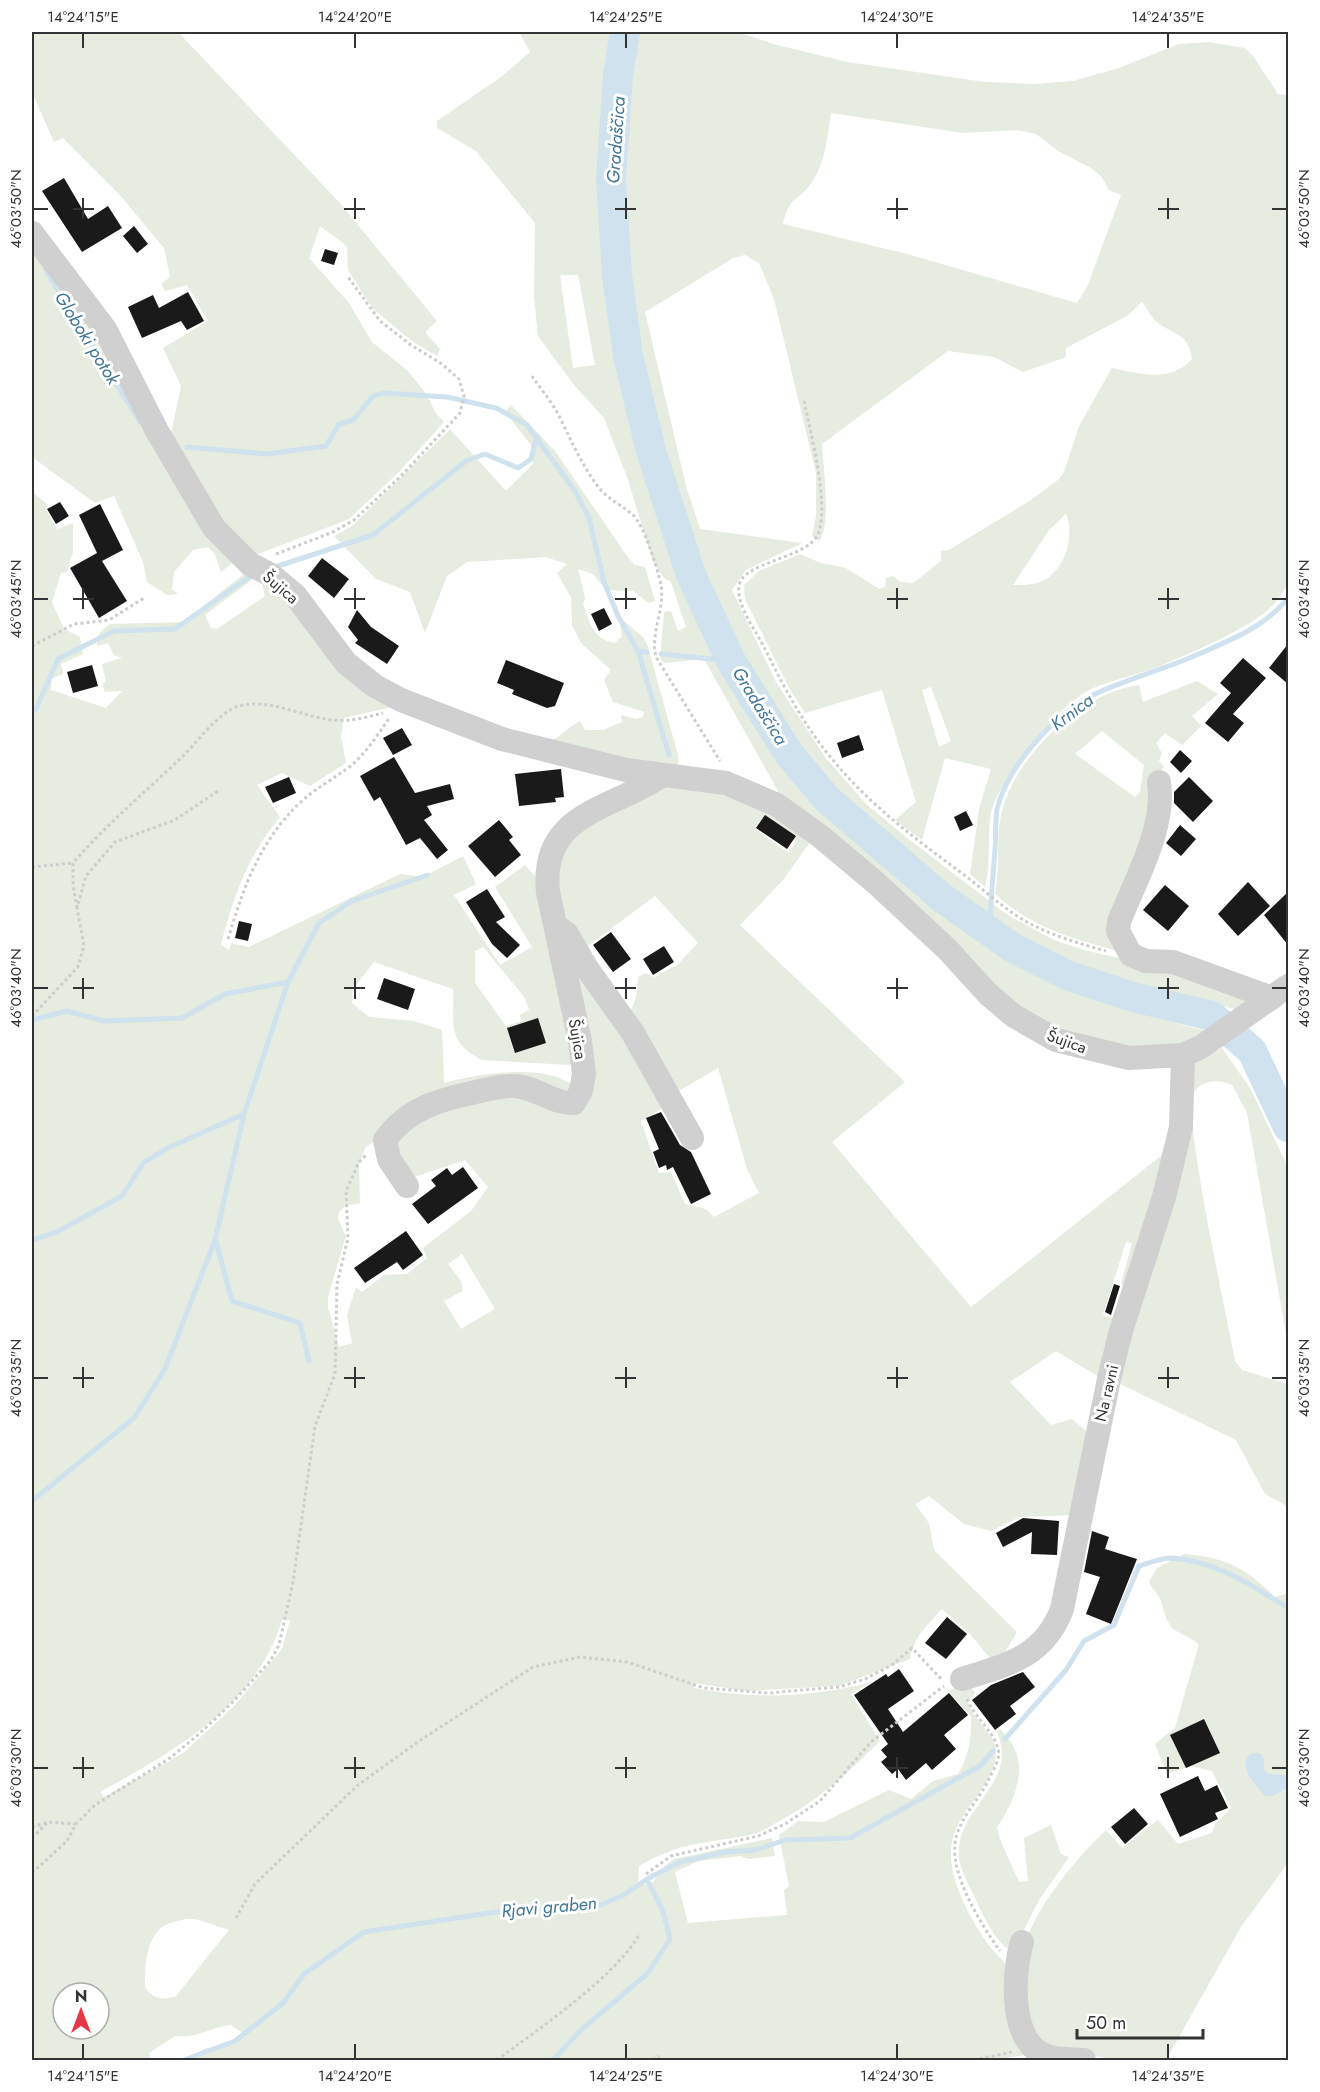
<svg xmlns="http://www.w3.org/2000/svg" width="1320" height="2092" font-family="Jost,sans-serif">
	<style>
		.green { fill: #e6ecdf; fill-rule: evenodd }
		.water { fill: #cfe2ee }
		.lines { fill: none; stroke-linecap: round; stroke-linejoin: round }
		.stream { stroke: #cfe2ee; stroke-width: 5 }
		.river { stroke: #cfe2ee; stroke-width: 30 }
		.building { fill: #1a1a1a }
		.path { stroke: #cdcdcd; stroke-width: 3; stroke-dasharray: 3 3; stroke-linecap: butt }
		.minor { stroke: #d0d0d0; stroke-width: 24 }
		.ticks { fill: none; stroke: #333; stroke-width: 2 }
		.labels { text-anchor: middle; stroke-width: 6; stroke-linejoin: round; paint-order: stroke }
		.street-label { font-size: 16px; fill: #333; stroke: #fff }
		.water-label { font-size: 18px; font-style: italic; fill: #3f7597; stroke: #fff }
		.neatline { fill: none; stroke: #333; stroke-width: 2 }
		.ticks-label { font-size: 15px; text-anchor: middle; fill: #333 }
	</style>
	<rect width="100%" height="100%" fill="#fff"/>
	<!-- green -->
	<path class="green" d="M32 32H178L339 202 437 321 425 332 440 349 437 356 413 342 373 309 348 270 347 246 320 226 309 258 349 303 372 342 408 371 427 395 435 412 444 422 398 473 349 519 256 555 235 542 170 439 181 386 163 348 208 321 187 285 165 291 161 284 170 277 164 248 119 194 63 138 54 142 32 92Z
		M519 32H612C577 260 627 504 745 702 764 733 781 766 805 793 826 817 855 836 878 857 909 884 939 912 972 936 1041 988 1128 1010 1210 1032L1194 1043 1112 1048 1031 1019 775 795 778 791 704 659 664 663 660 659 664 612 671 611 678 631 686 627 671 582 664 578 653 562 627 477 604 418 574 385 538 336 534 297 535 223 476 151 437 128V121L501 77 530 52ZM560 275H578L595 365 573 368Z
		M636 32H738L773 44 847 62 985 82 1034 84 1073 81 1119 68 1179 44 1209 42 1245 48 1253 56 1278 94 1288 95V584C1283 591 1278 600 1272 606 1253 627 1188 654 1160 666 1138 675 1114 679 1091 689 1057 706 1007 770 993 806 986 825 992 862 985 887L970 874 979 809 991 769 945 758 922 840 895 820 916 802 882 690 805 713 789 688 745 599 744 585 759 571 800 554 821 563 846 568 879 589 885 587 886 578 893 576 901 582 913 583 941 561V551L949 550 1031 500 1059 479 1064 472 1079 426 1112 368C1140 374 1171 383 1192 359 1188 332 1175 336 1157 322 1151 317 1147 308 1142 302L1127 316 1066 348V357L1023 372 994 357 948 351 822 444C823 465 832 526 819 541L812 536 816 516V473L774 299 759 263 745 255 733 258 645 312 686 486 700 529 802 543 746 570 732 590 776 682 825 757 867 805 906 837 1006 914 1054 940 1084 950 1191 975 1257 1000 1242 1011 1091 974 1020 945 999 923 975 906 956 897 898 851 825 785 776 720 699 571 668 482 638 360 623 265 618 156ZM831 113 963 133 1017 130 1036 134 1058 151 1091 168 1101 176 1109 190 1121 195 1088 285 1077 303 907 254 783 224C789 195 799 202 812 182 826 161 827 137 831 113ZM1066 514C1076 537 1064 575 1037 583 1030 585 1020 585 1013 585L1049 530ZM931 687 951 741 939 747 922 690Z
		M32 242 109 355 232 563 221 572 215 554 208 547 193 550 174 572 172 590 179 594 167 595 147 582 143 562 114 496 95 503 32 457Z
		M511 405 555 451 627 556 635 565 645 567 655 601 649 603 633 591 606 590 593 574 578 569 585 598 583 603C590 623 592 638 614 643L622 637 620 623 624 621 644 638 648 647 678 755V765L671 770 548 742C561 737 568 727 580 721L585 730H603L622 722 621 715 637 719 643 717 644 712 613 702 604 680 611 670 581 643 572 625 571 597 557 573 567 564 546 557 467 562 447 576 425 633 410 592 376 579 334 536 352 526 450 429 506 491 533 464 531 445 505 412Z
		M32 491 48 505 46 510 57 529 73 523V552L67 572 61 573 52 602 64 629 80 637 83 654 61 664 63 674 51 679V690L106 708 122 691 104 692 103 683 106 682 102 664 122 658 114 655 108 643 97 646C97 634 100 631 110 624L183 622 244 574 252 572 288 597 336 663 352 677 393 701 388 708 344 718 341 736 346 763 310 786 282 773 257 785 280 817C248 855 233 897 221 945L229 950 231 943 249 947 400 874 423 877 463 856 476 884 454 895 500 965 532 947 495 887 525 865 543 885 575 1049 572 1063 569 1065 482 1060C445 1041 455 1024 453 989L374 962 353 989 352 1003 369 1017 414 1021 442 1030 444 1083C478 1074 545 1062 575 1087L569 1099 527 1084 501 1081 420 1101 390 1123 379 1138 365 1148 359 1164 360 1203 345 1206 339 1212 338 1219 346 1236 328 1297V1307L339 1347 352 1343 347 1315 356 1287 362 1292 384 1275 407 1274 427 1258 423 1248 471 1211 488 1187 465 1160 411 1178C349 1121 467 1098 505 1092 530 1088 570 1127 584 1102 602 1069 570 986 563 950L562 938 565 936 583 968 628 1034 668 1105 641 1121 659 1173 671 1172 685 1204 706 1209 714 1217 759 1193 747 1169 718 1068 682 1089 671 1092 627 1015C637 1003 637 992 638 977L646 973 654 977 677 965 698 943 655 896 581 951C561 923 546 898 552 863 554 855 556 844 562 838 574 823 595 816 612 807 645 791 665 782 703 785 747 789 776 817 813 838L783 880 740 925 905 1082 832 1142 971 1307 1172 1147 1161 1193 1130 1288 1121 1284 1132 1243 1126 1242 1103 1315 1122 1321 1104 1380 1056 1351 1010 1382 1051 1425 1072 1419 1091 1435 1074 1515 1020 1517 991 1531 964 1524 929 1496 915 1504 929 1523 934 1550 1017 1632 1004 1654 1009 1659 994 1663 970 1634 942 1609C928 1624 913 1638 910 1659L838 1686 745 1691 694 1683V1688C754 1700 813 1697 872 1682L851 1694 880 1741C850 1771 820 1799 783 1819 773 1824 765 1831 754 1834 708 1844 683 1840 639 1866L638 1884H652L661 1869 674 1859 772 1838 775 1856 749 1859 740 1856 698 1861 675 1872 688 1923 787 1915 784 1890 789 1886 779 1835 798 1821 824 1822 889 1790 911 1799 933 1781 958 1774C970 1754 971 1739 971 1716L948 1691 963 1685 971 1686 975 1693 968 1702C972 1720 997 1734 996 1753 994 1787 958 1809 952 1842 945 1876 971 1920 990 1947 995 1954 1004 1960 1008 1968 1013 1977 1009 1993 1011 2004 1014 2022 1021 2039 1031 2054L996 2060H186L206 2048 225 2047 244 2034 231 2025C212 2027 195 2039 175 2036L149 2053 151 2060H32ZM253 579 262 583 265 596 217 629 211 628 205 615ZM764 818 796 841 789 853 756 830ZM483 947 525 998 529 1010 520 1015 522 1021 506 1026 475 983V951ZM462 1254 495 1309 461 1329 444 1301 463 1291 461 1281 448 1264ZM282 1620H290L282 1649 234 1706 183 1753 104 1797 100 1792C173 1752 257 1705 282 1620ZM186 1919H196L229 1930 176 1996C164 2001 152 1999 145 1987 145 1969 145 1943 160 1929 165 1923 178 1921 186 1919ZM63 1993H99V2029H63Z
		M1197 681 1218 694 1192 716 1201 726 1182 745 1165 733 1156 743 1162 753 1159 761 1164 767 1152 781 1158 801 1117 951C1073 939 1029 926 995 894 1000 868 996 832 1002 811 1016 756 1082 692 1139 685L1143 702ZM1102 731 1144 765 1140 792 1135 797 1075 754Z
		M1222 1048 1250 1088 1288 1167V1345L1247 1113 1232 1085C1218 1079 1200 1079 1193 1095 1183 1119 1228 1322 1235 1361L1242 1370 1288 1384V1507L1265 1494 1236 1440 1114 1381 1195 1062Z
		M1184 1554C1225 1557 1246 1568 1275 1597L1288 1593V1863L1241 1927 1166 2060H1116L1047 2047 1029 2032C1027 2011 1020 1971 1023 1953 1030 1913 1077 1857 1106 1830L1122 1848 1158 1820 1178 1844 1212 1833 1215 1824 1231 1808 1212 1771 1190 1766 1167 1774 1155 1744 1175 1728 1199 1644C1171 1624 1172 1639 1161 1601 1158 1592 1151 1589 1149 1581L1157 1568Z
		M1000 1729C1005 1735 1011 1741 1014 1748 1027 1773 1012 1806 997 1827L999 1837 1019 1882 1028 1881 1024 1838 1051 1825 1061 1854 1069 1857 1039 1900 1014 1950H1009C994 1938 984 1918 976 1900 970 1887 961 1872 959 1858 954 1808 1020 1784 997 1732Z"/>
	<!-- water -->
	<path class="water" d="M1252 1753H1259L1264 1759V1769L1269 1774 1285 1775 1287 1788 1273 1796H1265L1250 1778 1245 1765 1247 1757Z"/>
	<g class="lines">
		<!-- stream -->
		<path class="stream" d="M45 269 140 422
			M187 447 267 454 326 446 339 424 353 420 373 396 384 393 447 397 496 408 527 425 575 491 589 518 604 582 618 616 638 651 647 652
			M275 567 373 535 466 461 485 454 518 468 531 459 537 436
			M638 651 669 755
			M661 654 731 661
			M32 710 36 709 58 659 114 631 175 629 249 577
			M990 932C990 904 993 878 995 850 996 837 995 822 997 809 1007 767 1056 712 1095 694 1129 678 1166 669 1201 653 1233 639 1266 626 1288 598
			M32 1020 67 1011 104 1021 182 1018 225 994 288 982
			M32 1240 57 1232 122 1196 144 1162 170 1147 244 1114
			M216 1241 232 1301 300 1323 309 1361
			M32 1501 134 1418 165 1369 215 1240 244 1114 288 982 319 923 352 901 428 875
			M1005 1739 1066 1670 1084 1641 1114 1625 1139 1566C1149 1563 1161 1558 1171 1558 1214 1560 1253 1586 1288 1608
			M184 2060 235 2041 283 2003 304 1974 364 1932 496 1912 598 1906 622 1896 647 1879 680 1862 725 1852 756 1850 785 1840 850 1838 980 1766 993 1751
			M553 2060 581 2030 648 1973 670 1939 663 1911 647 1879"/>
		<!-- river -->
		<path class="river" d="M625 32 618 75 611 178 617 275 628 356 651 451 691 575 731 661 789 754 827 799 941 897 1013 948 1069 976 1133 997 1212 1016 1252 1051 1288 1127"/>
	</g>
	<!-- building -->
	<path class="building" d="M64 178 88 219 108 206 122 228 82 252 42 191Z
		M134 226 148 244 137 253 123 236Z
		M325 249 338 253 334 265 321 261Z
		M188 292 204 321 187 330 181 321 142 338 128 307 153 295 159 308Z
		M60 502 69 516 56 524 47 509Z
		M100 504 123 550 102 561 127 601 99 618 70 568 97 553 79 515Z
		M322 558 349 579 334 598 308 576Z
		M604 608 612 624 599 631 591 614Z
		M357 610 371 627 399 646 387 664 355 643 358 640 348 627Z
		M1288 644V684L1269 668Z
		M1243 658 1266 678 1233 714 1244 723 1228 742 1205 723 1231 693 1220 683Z
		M506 660 564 683 555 706 547 708 512 694 514 690 497 683Z
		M92 665 98 686 73 693 67 672Z
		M402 728 412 745 393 755 383 738Z
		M859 735 864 750 842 758 837 743Z
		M1180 750 1192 761 1181 773 1170 762Z
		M394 757 415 793 450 784 454 799 427 806 432 815 424 820 448 850 437 859 420 838 406 845 380 797 374 801 360 776Z
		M561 769 564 797 555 798 556 802 519 806 515 774Z
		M289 777 296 793 273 803 265 787Z
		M1189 777 1213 801 1193 822 1174 803V792Z
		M966 811 973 825 960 831 954 817Z
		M765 815 796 836 787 849 756 828Z
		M499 820 513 837 509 840 521 855 495 877 468 846Z
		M1180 825 1196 839 1181 856 1166 843Z
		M1248 882 1270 906 1238 936 1218 914Z
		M1165 885 1189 906 1168 931 1143 910Z
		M487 889 505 917 496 922 520 945 507 958 492 944 466 902Z
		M1288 892V945L1264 915Z
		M239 921 252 924 248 941 235 938Z
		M611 932 631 959 613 972 593 945Z
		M664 946 674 962 653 975 643 959Z
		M384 978 415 989 408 1010 377 999Z
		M538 1018 546 1043 515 1053 507 1028Z
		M661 1112 680 1145 691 1152 711 1194 691 1204 673 1167 667 1170 666 1165 659 1168 653 1152 659 1149 646 1118Z
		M463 1167 478 1188 428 1224 412 1204 436 1186 431 1180 447 1168 452 1175Z
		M406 1231 423 1255 403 1270 397 1262 365 1283 354 1268Z
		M1114 1284 1120 1286 1111 1315 1105 1312Z
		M1023 1518 1059 1521 1057 1555 1031 1554 1032 1532 1003 1547 996 1533Z
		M1092 1531 1109 1537 1105 1549 1137 1559 1111 1624 1086 1614 1100 1577 1084 1572Z
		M947 1617 967 1634 946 1659 925 1643Z
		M899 1669 914 1691 888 1709 903 1732 949 1693 968 1715 944 1735 956 1749 932 1770 926 1763 906 1780 898 1769 892 1774 881 1762 887 1757 881 1750 888 1744 854 1695 886 1674 888 1677Z
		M1023 1672 1035 1687 1010 1706 1016 1714 995 1730 972 1700 991 1685Z
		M1204 1719 1220 1753 1186 1768 1170 1735Z
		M1198 1776 1205 1791 1217 1785 1228 1808 1215 1813 1218 1819 1180 1837 1160 1794Z
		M1134 1808 1148 1824 1125 1844 1111 1827Z"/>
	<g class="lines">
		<!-- path -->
		<path class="path" d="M532 376C540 388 551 401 558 414 569 436 578 457 592 478 605 499 615 500 632 514 644 524 658 570 661 585 665 610 650 633 656 657L720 761
			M804 401C810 430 831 510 817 536 804 559 742 562 739 586 736 606 757 632 765 649 783 685 802 722 828 754 866 802 914 838 963 874 984 890 1003 908 1025 921 1050 935 1078 943 1106 951
			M276 554 333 532 354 520 403 474 460 413 464 396 459 379 442 364 411 345 380 321 348 277
			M32 646 74 624 109 620 144 598
			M32 867 73 863
			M77 908 73 885V863C106 825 144 793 181 758 197 743 218 712 239 706 271 698 302 717 333 720 350 722 367 717 383 713
			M228 939C244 885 261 838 304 799 319 786 337 777 353 764 368 750 379 733 390 717
			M32 1016 78 967 84 946 77 908 86 876 115 842 175 820 218 791
			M967 1699C973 1715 995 1733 998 1749 1001 1759 993 1770 989 1779 980 1798 964 1813 957 1834 945 1868 981 1924 1000 1951
			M32 1827 48 1822 76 1824
			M32 1838 47 1823
			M32 1873 67 1841 76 1824 95 1805 170 1758 199 1734 232 1703 271 1660 279 1645 293 1582 315 1426 335 1374 337 1284 348 1238 346 1191 359 1162 367 1154
			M646 1874 671 1856 758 1836 785 1824 820 1801 871 1742 944 1686
			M236 1918 255 1884 358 1785 419 1741 533 1667 580 1657 627 1662 704 1688 769 1693 839 1687 865 1679 892 1665 912 1648 943 1681
			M497 2060C537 2030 617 1976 640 1933
			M653 2060 659 2056
			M974 2060 1012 2052"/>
		<!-- minor -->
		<path class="minor" d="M32 233 105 329 157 431 214 528 250 564 271 575 295 595 346 663 375 686 401 700 502 739 626 770 726 783 777 805 820 836 876 883 948 950 988 994 1014 1016 1056 1040 1129 1058 1183 1055 1201 1047 1288 986
			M1159 782C1166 828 1135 880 1119 922L1118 931 1131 955 1146 961 1173 962 1272 998
			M556 926 567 934 586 967 633 1033 692 1138
			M407 1186 389 1159 385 1140C408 1108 439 1100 476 1092 487 1090 501 1085 513 1086 535 1086 552 1104 574 1103L581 1091 584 1074 580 1041 548 892C540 814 607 811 660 777
			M962 1679C1007 1665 1044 1657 1062 1609L1109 1379 1121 1331 1164 1197 1181 1127 1183 1055
			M1022 1942C1013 1972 1008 2043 1047 2056 1058 2060 1072 2059 1084 2060"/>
	</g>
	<!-- ticks -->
	<path class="ticks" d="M83 33V48M355 33V48M626 33V48M897 33V48M1168 33V48M83 198V219M355 198V219M626 198V219M897 198V219M1168 198V219M33 209H48M73 209H94M344 209H365M615 209H636M887 209H908M1158 209H1179M1272 209H1287M83 588V609M355 588V609M626 588V609M897 588V609M1168 588V609M33 599H48M73 599H94M344 599H365M615 599H636M887 599H908M1158 599H1179M1272 599H1287M83 978V999M355 978V999M626 978V999M897 978V999M1168 978V999M33 988H48M73 988H94M344 988H365M615 988H636M887 988H908M1158 988H1179M1272 988H1287M83 1367V1388M355 1367V1388M626 1367V1388M897 1367V1388M1168 1367V1388M33 1378H48M73 1378H94M344 1378H365M615 1378H636M887 1378H908M1158 1378H1179M1272 1378H1287M83 1757V1778M355 1757V1778M626 1757V1778M897 1757V1778M1168 1757V1778M33 1768H48M73 1768H94M344 1768H365M615 1768H636M887 1768H908M1158 1768H1179M1272 1768H1287M83 2044V2059M355 2044V2059M626 2044V2059M897 2044V2059M1168 2044V2059"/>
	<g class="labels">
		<!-- street labels -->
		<g class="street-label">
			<text transform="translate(281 587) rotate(40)" y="6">Šujica</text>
			<text transform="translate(578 1039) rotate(80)" y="6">Šujica</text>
			<text transform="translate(1067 1041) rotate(20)" y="6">Šujica</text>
			<text transform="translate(1106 1393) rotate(-77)" y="6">Na ravni</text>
		</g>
		<!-- water labels -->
		<g class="water-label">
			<text transform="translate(616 140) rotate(-86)" y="6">Gradaščica</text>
			<text transform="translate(87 338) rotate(58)" y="6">Globoki potok</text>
			<text transform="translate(760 706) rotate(58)" y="6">Gradaščica</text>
			<text transform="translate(1072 712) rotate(-37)" y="6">Krnica</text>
			<text transform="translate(549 1907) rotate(-5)" y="6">Rjavi graben</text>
		</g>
	</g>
	<!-- border -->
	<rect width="1320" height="2092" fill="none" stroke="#ffffff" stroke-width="66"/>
	<!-- north arrow -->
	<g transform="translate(81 2011)"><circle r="28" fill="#ffffff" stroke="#adadad" stroke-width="1.5"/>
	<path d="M0-4.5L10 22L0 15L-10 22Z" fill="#e63946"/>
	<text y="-9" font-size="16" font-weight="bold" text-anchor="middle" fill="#333333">N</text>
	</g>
	<!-- scale -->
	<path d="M1077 2029v9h126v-9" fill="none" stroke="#333333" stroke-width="3"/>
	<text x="1086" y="2029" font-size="18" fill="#333333" stroke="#ffffff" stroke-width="4.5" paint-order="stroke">50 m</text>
	<rect x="33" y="33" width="1254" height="2026" class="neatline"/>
	<g class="ticks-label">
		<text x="83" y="22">14°24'15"E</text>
		<text x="355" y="22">14°24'20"E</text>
		<text x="626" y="22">14°24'25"E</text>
		<text x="897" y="22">14°24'30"E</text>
		<text x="1168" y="22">14°24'35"E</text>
		<text transform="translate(16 209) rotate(-90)" y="5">46°03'50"N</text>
		<text transform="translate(1304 209) rotate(-90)" y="5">46°03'50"N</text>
		<text transform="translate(16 599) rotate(-90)" y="5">46°03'45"N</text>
		<text transform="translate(1304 599) rotate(-90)" y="5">46°03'45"N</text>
		<text transform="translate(16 988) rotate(-90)" y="5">46°03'40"N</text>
		<text transform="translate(1304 988) rotate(-90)" y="5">46°03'40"N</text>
		<text transform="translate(16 1378) rotate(-90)" y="5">46°03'35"N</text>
		<text transform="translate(1304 1378) rotate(-90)" y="5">46°03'35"N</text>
		<text transform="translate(16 1768) rotate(-90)" y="5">46°03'30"N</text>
		<text transform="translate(1304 1768) rotate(-90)" y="5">46°03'30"N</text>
		<text x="83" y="2081">14°24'15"E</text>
		<text x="355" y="2081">14°24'20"E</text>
		<text x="626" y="2081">14°24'25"E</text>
		<text x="897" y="2081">14°24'30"E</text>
		<text x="1168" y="2081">14°24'35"E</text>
	</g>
</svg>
